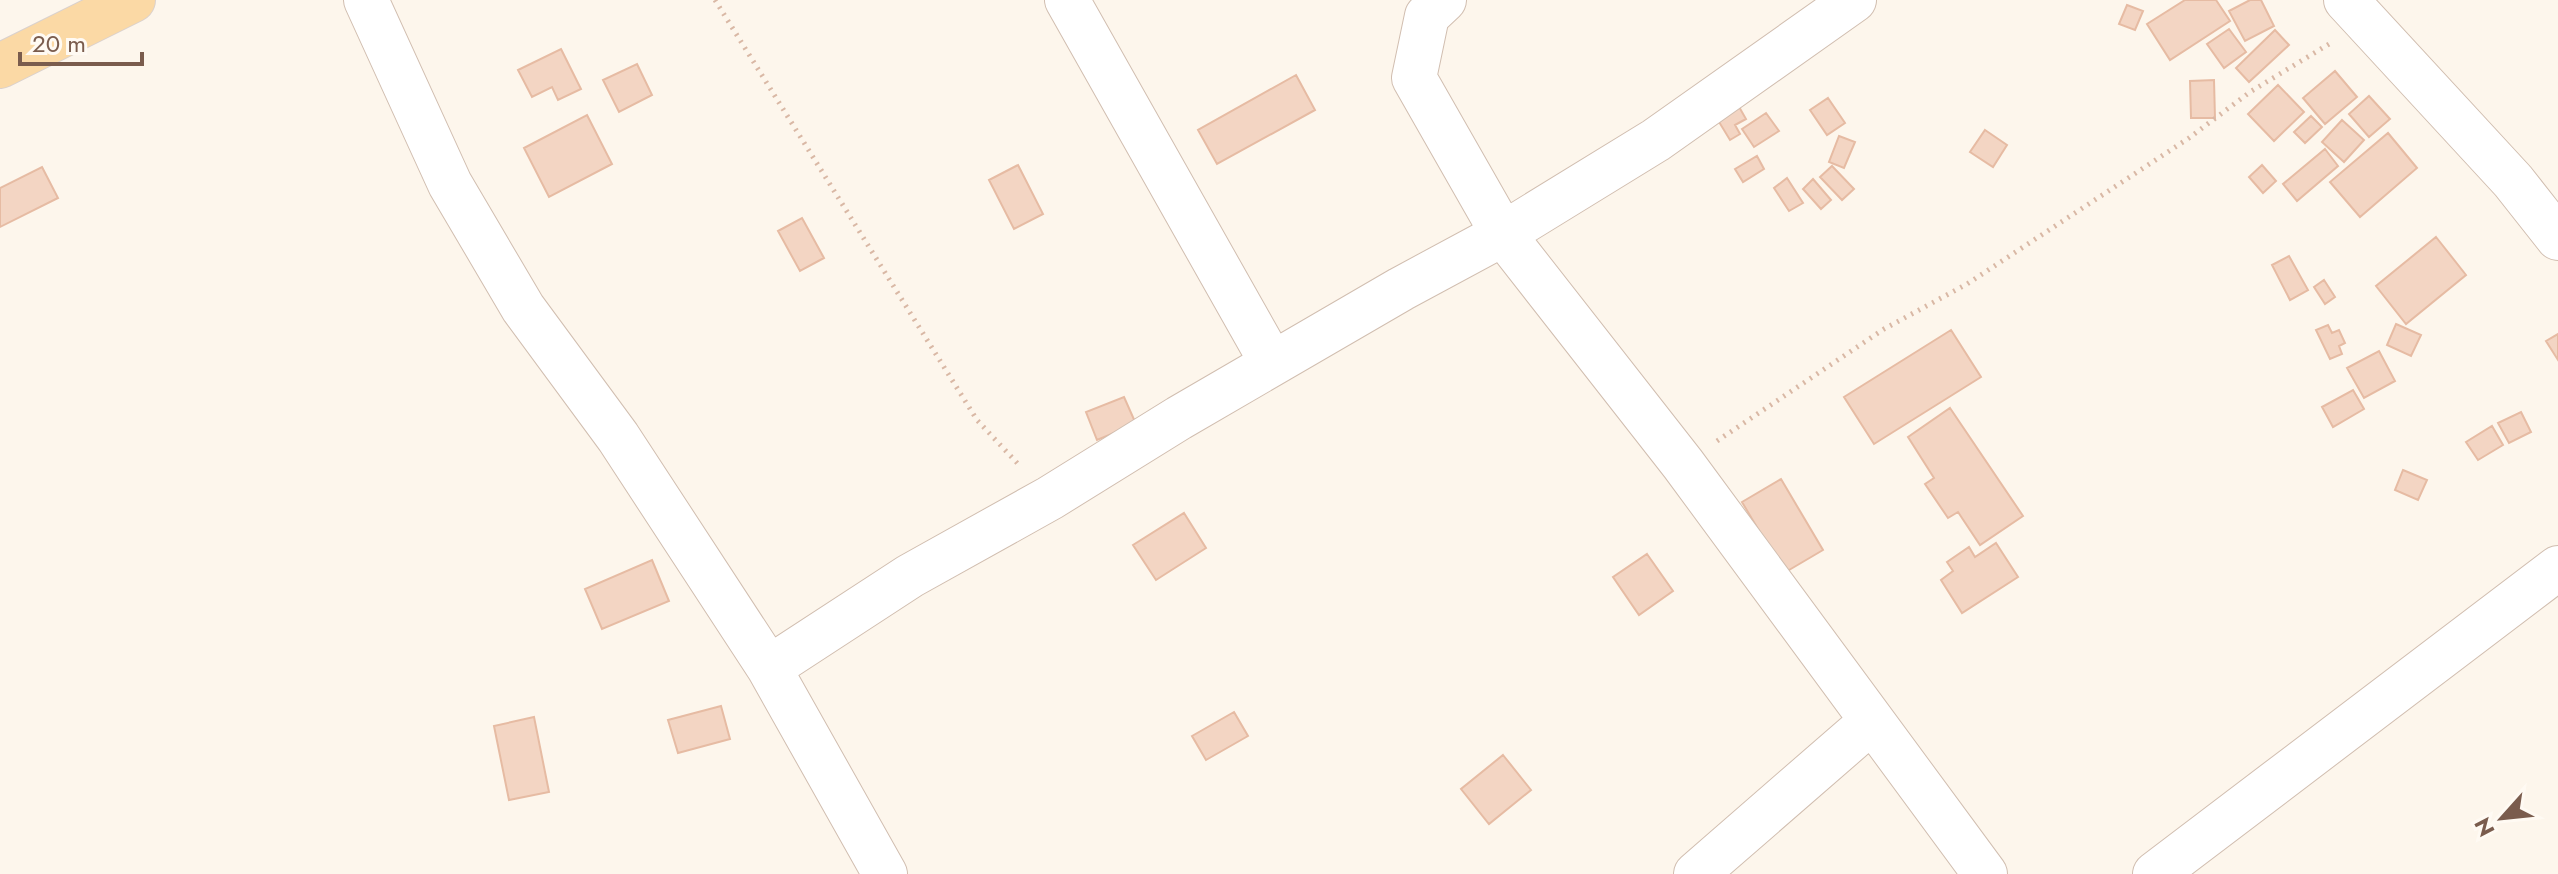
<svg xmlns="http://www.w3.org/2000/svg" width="2558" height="874" font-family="Jost,sans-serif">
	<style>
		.building { fill: #f3d5c3; stroke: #e6bba3; stroke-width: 2 }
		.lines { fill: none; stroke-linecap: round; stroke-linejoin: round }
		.minor-casing { stroke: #d1beb0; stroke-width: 46 }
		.major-casing { stroke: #dad1cd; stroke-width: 46 }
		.path { stroke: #d9b8a5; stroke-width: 5; stroke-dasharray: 2 6; stroke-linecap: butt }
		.minor { stroke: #fff; stroke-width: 44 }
		.major { stroke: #fbd9a5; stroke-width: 44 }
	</style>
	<rect width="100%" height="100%" fill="#fdf6ec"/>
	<!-- building -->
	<path class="building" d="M2185 0H2216L2230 21 2170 60 2147 24Z
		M2250 0H2261L2274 26 2245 41 2229 11Z
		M2127 5 2143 11 2135 30 2119 24Z
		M2229 29 2246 52 2224 68 2207 44Z
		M2275 30 2289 45 2249 82 2236 68Z
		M561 49 581 89 558 100 552 87 532 97 518 70Z
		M637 64 652 95 619 112 603 80Z
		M2335 71 2357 97 2325 124 2303 98Z
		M1296 75 1315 110 1217 164 1198 130Z
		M2214 80 2215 118H2191L2190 81Z
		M2278 85 2304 112 2274 141 2248 114Z
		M2369 96 2390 119 2369 137 2349 114Z
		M1828 98 1845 123 1827 135 1810 110Z
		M1738 105 1746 119 1735 125 1740 134 1730 140 1716 117Z
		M1766 113 1779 131 1754 147 1742 129Z
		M587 115 612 164 549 197 524 148Z
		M2311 116 2322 127 2305 143 2294 132Z
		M2342 120 2364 140 2344 162 2322 142Z
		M1985 130 2007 145 1993 167 1970 152Z
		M2388 133 2417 168 2360 217 2330 182Z
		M1839 136 1855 142 1844 168 1829 162Z
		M2325 149 2338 166 2297 201 2283 184Z
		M1757 156 1764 169 1743 182 1735 169Z
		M1018 165 1043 214 1014 229 989 180Z
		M2262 165 2276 181 2263 193 2249 177Z
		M1832 166 1854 189 1842 200 1820 177Z
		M42 167 58 198 0 227V188Z
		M1787 178 1803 203 1789 211 1774 188Z
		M1813 179 1831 200 1821 209 1803 189Z
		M802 218 824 258 800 271 778 231Z
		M2436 237 2466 275 2406 324 2376 286Z
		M2289 256 2308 290 2290 300 2272 265Z
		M2324 280 2335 297 2325 304 2314 287Z
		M2396 324 2421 335 2411 356 2387 345Z
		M2328 325 2332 333 2339 330 2345 343 2339 346 2342 354 2330 359 2316 330Z
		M1951 330 1981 377 1874 444 1844 397Z
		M2558 334V360L2546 341Z
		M2379 351 2395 381 2364 398 2347 368Z
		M2353 390 2364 409 2333 427 2322 407Z
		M1124 397 1136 424 1097 440 1086 412Z
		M1950 408 2023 516 1980 545 1958 512 1948 518 1925 484 1934 478 1908 437Z
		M2521 412 2531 432 2509 443 2498 423Z
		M2492 426 2503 445 2478 460 2466 442Z
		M2403 470 2427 480 2418 500 2395 490Z
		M1781 479 1823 550 1784 573 1742 502Z
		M1184 513 1206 548 1156 580 1133 545Z
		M1996 543 2018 577 1962 613 1941 580 1953 571 1947 562 1969 547 1975 557Z
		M1647 554 1673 591 1639 615 1613 577Z
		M652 560 669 601 602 629 585 589Z
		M721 706 730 739 678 753 668 720Z
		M1234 712 1248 736 1206 760 1192 736Z
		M534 717 549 792 509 800 494 726Z
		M1503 755 1531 790 1489 824 1461 789Z"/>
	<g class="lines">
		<!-- minor casing -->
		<g class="minor-casing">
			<path id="minor" d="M366 0 450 184 523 308 618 437 769 668 885 874
				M1067 0 1272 363
				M1444 0 1427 16 1414 78 1503 234 1683 464 1985 874
				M2346 0 2513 181 2558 238
				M769 668 910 576 1050 498 1179 418 1401 289 1503 234 1656 140 1854 0
				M1696 874 1872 721
				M2155 874 2558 568"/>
		</g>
		<!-- major casing -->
		<g class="major-casing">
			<path id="major" d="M0 66 133 0"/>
		</g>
		<!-- path -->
		<path class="path" d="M715 0 977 420 1019 465
			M1717 441 1884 329 1967 284 2189 138 2250 92 2329 44"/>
		<!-- minor -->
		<use href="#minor" class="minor"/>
		<!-- major -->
		<use href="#major" class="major"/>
	</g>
	<!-- north arrow -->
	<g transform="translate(2502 818) rotate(243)" stroke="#fffaf3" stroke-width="6" paint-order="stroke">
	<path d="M0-6L14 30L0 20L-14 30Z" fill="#7a5c4d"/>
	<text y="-12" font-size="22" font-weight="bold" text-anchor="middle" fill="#7a5c4d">N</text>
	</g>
	<!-- scale -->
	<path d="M20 52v12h122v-12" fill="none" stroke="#7a5c4d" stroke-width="4"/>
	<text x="32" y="52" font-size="24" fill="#7a5c4d" stroke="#fffaf3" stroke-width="6" paint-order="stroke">20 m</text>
</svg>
